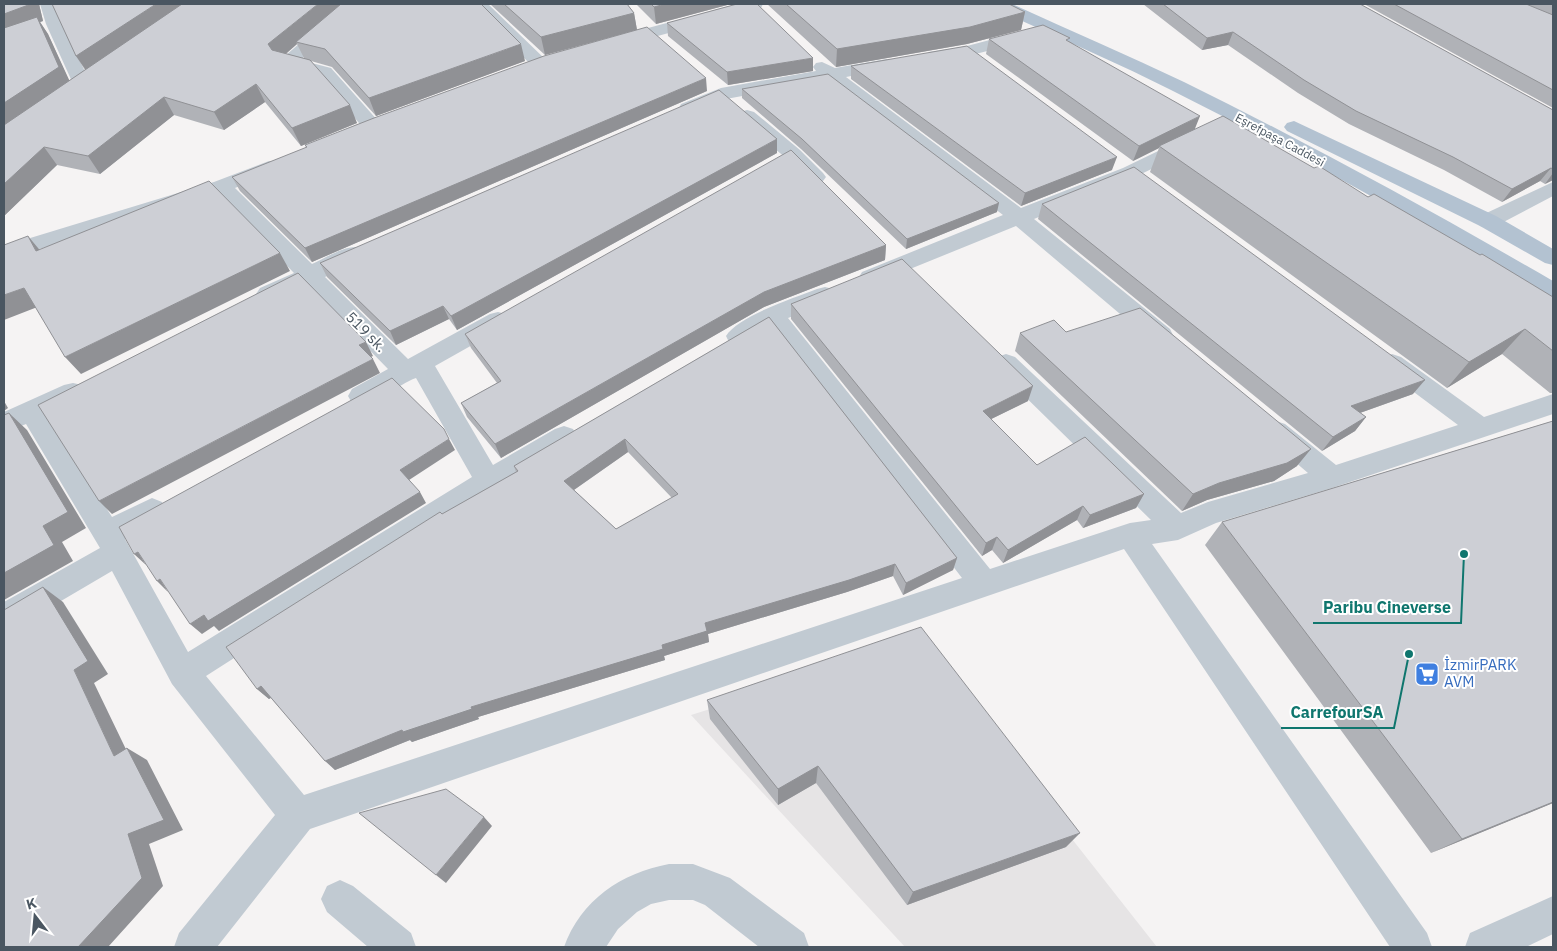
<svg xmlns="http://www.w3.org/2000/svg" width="1557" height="951" font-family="'IBM Plex Sans',sans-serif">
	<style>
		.education { fill: #e6e4e5 }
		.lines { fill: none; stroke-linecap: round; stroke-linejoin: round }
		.minor { fill: #c1cad2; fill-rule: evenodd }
		.major { fill: #b3c2d1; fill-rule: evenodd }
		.wall { fill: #b0b2b7; fill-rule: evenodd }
		.shaded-wall { fill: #909195 }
		.building { fill: #cdcfd5; stroke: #909195; fill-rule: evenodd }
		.labels { text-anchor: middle; stroke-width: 4; stroke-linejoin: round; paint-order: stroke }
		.far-street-label { font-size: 12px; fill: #4a5661; stroke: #fff }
		.street-label { font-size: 15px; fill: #4a5661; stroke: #fff }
		.shop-label { font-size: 15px; fill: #366cbe; stroke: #fff; text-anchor: start }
		.leader { fill: none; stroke: #0f766e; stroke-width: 2 }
		.callout-dot { fill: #0f766e; stroke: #fff; stroke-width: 2 }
		.callout-label { font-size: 16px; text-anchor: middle; font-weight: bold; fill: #0f766e; stroke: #fff; stroke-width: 4; stroke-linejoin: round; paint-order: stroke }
	</style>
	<rect width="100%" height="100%" fill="#f5f3f3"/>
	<!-- education -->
	<path class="education" d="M926 642 1072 839 1157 947H905L691 715Z"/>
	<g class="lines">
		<!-- minor -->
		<path class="minor" d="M40 4H56L62 24 92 86 90 90 83 92 76 90 74 86 46 24Z
			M471 4H488L546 60 549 64 546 68 540 69 534 68Z
			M737 4H763L761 8 617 47 611 46 608 42 611 38Z
			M328 23 334 24 337 28 334 32 300 60 331 68 379 122 382 126 379 130 372 132 365 130 319 76 281 66 278 62 322 24Z
			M1024 31 1030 32 1033 36 1030 40 968 56 935 61 929 60 926 56 929 52 967 46Z
			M887 59 893 60 896 64 893 68 846 77 1021 208 1123 168 1181 140 1188 138 1195 140 1198 144 1195 148 1137 176 1034 219 1170 329 1173 335 1170 341 1161 344 1152 341 1016 226 878 282 870 285 862 282 859 277 862 272 1003 215 828 80 726 99 695 112 688 114 681 112 679 108 681 104 721 88 816 71 813 67 816 63 822 62 835 68Z
			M747 110 754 112 800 150 823 173 826 177 823 181 816 183 809 181 786 158 740 120 737 116 740 112Z
			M269 161 276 163 279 167 276 171 235 188 312 264C328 257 347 243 364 248L367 253 364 258 325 277 408 359 490 314 498 312 506 314 510 320 506 326 435 366 493 465 555 429 564 426 573 429 577 436 573 443 498 489 206 676 304 795 962 578 770 328C757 336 745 347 729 342L726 336C738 316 794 298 817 289L825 287 833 289 837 295 833 301 788 318 990 569 1130 523 1151 520 997 369 994 363 997 357 1006 354 1015 357 1181 513 1208 502 1308 473 1267 438 1263 431 1267 424 1276 421 1285 424 1336 465 1458 425 1383 369 1380 363 1383 357 1392 354 1401 357 1484 417 1553 394V414L1332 488 1216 523 1178 540 1152 544 1427 933 1432 947H1390L1124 549 310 829 217 947H174L179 933 275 815 172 684 112 571 15 628 4 632V602L100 548 26 424 4 433V412L64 385 73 383 82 385 86 392 82 399 47 415 112 517 152 498 162 502 166 510 162 518 125 539 188 652 472 477 416 378C395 385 375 410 352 403L348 396 352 389 388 369 306 285C292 292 276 304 260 300L256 294 260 288 294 273 217 194 4 260V246L214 182Z
			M1553 182V196L1496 226 1488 228 1480 226 1477 221 1480 216Z
			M669 864H693L730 878 804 933 809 947H759L705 905 693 900H669L651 904 637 912 618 929 606 947H564C581 900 621 873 669 864Z
			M340 880 353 886 411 933 416 947H368L327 912 321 899 327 886Z
			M1553 896V934L1526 947H1465L1470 933Z"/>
		<!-- major -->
		<path class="major" d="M991 4H1012C1069 30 1127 55 1184 82 1310 144 1432 211 1553 281V299L1545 297C1423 224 1299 154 1171 90 1113 61 1053 35 993 8Z
			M1294 121 1496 216 1553 249V265L1545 263 1480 226 1287 131 1284 127 1287 123Z"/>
	</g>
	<!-- wall -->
	<path class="wall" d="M4 4H39L43 21 40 22 48 34 69 81 85 70 76 56 52 4 525 61 376 116 332 67 311 61 357 123 301 146 265 102 224 130 174 115 100 174 57 165 4 216ZM297 44 304 58 286 54Z
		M490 4H627L634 13 637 30 545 55Z
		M636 4H731L656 24Z
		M767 4H1009L1025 12 1021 30 967 44 836 67Z
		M1143 4H1360L1553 110V180L1545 184 1540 181 1502 202 1444 170 1349 124 1298 93 1228 45 1202 50Z
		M1364 4H1553V108Z
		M667 23 813 71 728 85 668 36Z
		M989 39 1069 41 1195 129 1314 168 1368 197 1553 297V393H1550L1502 354 1447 388 1150 172 1159 148 1133 161 986 54Z
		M851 66 1112 170 1021 206 851 79Z
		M742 89 997 212 906 249 801 149 742 98Z
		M707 91 312 262 240 191 232 177 306 148 305 145Z
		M777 153 457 330 449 319 396 345 327 277 320 263Z
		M1042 204 1413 394 1360 413 1366 417 1355 431 1322 451 1038 219Z
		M886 245 885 260 764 307 501 458 467 417 461 403 497 383 471 348 465 334Z
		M791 304 1028 401 991 419 1037 465 1144 494 1136 508 1083 528 1077 520 1003 563 992 550 982 556 791 319Z
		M769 317 957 558 953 570 903 595 893 576 847 592 708 634 709 642 664 656 665 660 478 717 479 719 412 742 410 740 335 770 271 698 269 699 257 689 442 514 516 472 514 466ZM628 452 672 498 616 529 574 490Z
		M1066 332 1297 466 1274 481 1207 500 1182 511 1015 351 1020 333Z
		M1553 421V803L1431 853 1205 545 1222 522Z
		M707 700 1066 847 907 905 816 783 778 805 710 719Z"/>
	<!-- shaded-wall -->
	<path class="shaded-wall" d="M31 4H39L43 21 40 22 48 34 71 84 4 130V14Z
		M156 4H191L88 73 76 56Z
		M318 4H345L296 42 297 44 276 62 268 44Z
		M665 4H731L656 24 654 7Z
		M1025 12 1021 30 967 44 836 67 837 49Z
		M634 13 637 30 545 55 541 37Z
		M1233 32 1228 45 1202 50 1207 38Z
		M521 44 525 61 376 116 369 98Z
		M813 58V71L728 85 727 72Z
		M706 78 707 91 312 262 305 248Z
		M256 84 265 102 224 130 214 112Z
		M164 97 174 115 100 174 88 156Z
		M350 105 357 123 301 146 292 128Z
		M1200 116 1194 131 1159 146V148L1133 161 1139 146Z
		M777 139V153L457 330 451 316Z
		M44 147 57 165 4 216V184Z
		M1117 157 1112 170 1021 206 1025 193Z
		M1551 168 1540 181 1502 202 1512 189Z
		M1553 173V180L1545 184Z
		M999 203 997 212 906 249 907 239Z
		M28 236 43 254 36 251Z
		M886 245 885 260 764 307 501 458 495 444 764 292Z
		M280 253 290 271 81 374 65 357Z
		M24 288 40 306 4 320V295Z
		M443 306 449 319 396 345 390 331Z
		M1525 329 1502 354 1447 388 1469 362Z
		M366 342 373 356 367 359 359 345Z
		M373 359 380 373 112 514 99 501Z
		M1425 380 1413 394 1340 420 1351 406Z
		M1033 386 1028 401 979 425 983 411Z
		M4 401 8 408 4 411Z
		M9 413 27 430 86 528 62 542 73 561 4 600V573L43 526 4 416V415L18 428Z
		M1366 417 1355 431 1322 451 1333 437Z
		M449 439 455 450 406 482 400 470Z
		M625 439 628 452 568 494 564 481Z
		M1311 449 1297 466 1274 481 1207 500 1182 511 1193 494 1219 483Z
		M420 492 426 503 219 631 214 626 202 634 190 624 204 615Z
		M1144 494 1136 508 1083 528 1090 515Z
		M1083 506 1077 520 1003 563 1008 550Z
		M997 537 992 550 982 556 986 543Z
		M138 552 146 565 134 554Z
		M957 558 953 570 903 595 906 583Z
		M895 564 893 576 847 592 708 634 709 642 664 656 665 660 478 717 479 719 412 742 410 740 335 770 325 761 402 730 471 707 662 645 705 623Z
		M160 579 168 592 157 581Z
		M43 587 63 602 108 674 94 683 135 768 114 756 74 670Z
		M261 686 273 696 269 699 257 689Z
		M127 748 147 760 183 830 149 844 163 886 108 947H78L128 834Z
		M818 766 816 783 778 805V789Z
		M1553 802V803L1431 853 1462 839Z
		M484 817 492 826 446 883 436 875Z
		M1080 833 1066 847 907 905 913 892Z"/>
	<!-- building -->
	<path class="building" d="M4 4H31L4 14Z
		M52 4H156L76 56Z
		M182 4H318L268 44 272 50 310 60 350 105 292 128 256 84 214 112 164 97 88 156 44 147 4 184V125Z
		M341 4H481L521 44 369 98 325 49 296 42Z
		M504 4H627L634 13 541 37Z
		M651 4H665L654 7Z
		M737 4H757L813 58 727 72 667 23Z
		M786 4H1009L1025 12 970 27 837 49Z
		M1163 4H1360L1553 110V169L1551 168 1512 189 1453 157 1356 111 1304 80 1233 32 1207 38Z
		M1394 4H1526L1553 15V90Z
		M37 17 59 67 4 103V28Z
		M1043 25 1070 38 1066 40 1200 116 1139 146 989 39Z
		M647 27 706 78 305 248 232 177 307 147 305 145 374 118 544 56Z
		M967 46 1117 157 1025 193 851 66Z
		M828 74 999 203 907 239 802 139 742 89Z
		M719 90 777 139 451 316 443 306 390 331 320 263Z
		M1223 116 1314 168 1319 166 1368 197 1374 194 1480 255 1482 254 1553 297V351L1525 329 1469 362 1159 146Z
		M791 150 886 245 764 292 495 444 461 403 501 381 465 334Z
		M1134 167 1425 380 1351 406 1366 417 1333 437 1042 204Z
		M209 181 280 253 65 357 24 288 4 295V245L28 236 36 251Z
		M902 259 1033 386 983 411 1037 465 1085 437 1144 494 1090 515 1083 506 1008 550 997 537 986 543 791 304Z
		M298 273 366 342 359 345 373 359 99 501 38 405Z
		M1140 308 1311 449 1287 463 1219 483 1193 494 1020 333 1054 320 1066 332Z
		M769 317 957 558 906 583 895 564 849 580 705 623 707 631 662 645 663 649 471 707 472 709 403 732 402 730 325 761 261 686 257 689 226 647 440 512 442 514 518 471 514 466ZM625 439 678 494 616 529 564 481Z
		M392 378 444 429 449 439 400 470 420 492 208 621 204 615 190 624 160 579 157 581 138 552 134 554 119 527Z
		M9 413 68 512 43 526 54 545 4 573V415Z
		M1553 421V802L1462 839 1222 522Z
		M43 587 88 661 74 670 114 756 127 748 164 820 128 834 142 878 78 947H4V610Z
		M921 627 1080 833 913 892 818 766 778 789 707 700Z
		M446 789 484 817 436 875 359 813Z"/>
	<!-- icons -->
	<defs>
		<g id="supermarket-square" transform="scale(1.25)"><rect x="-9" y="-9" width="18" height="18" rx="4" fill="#3f7fe0" stroke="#fff"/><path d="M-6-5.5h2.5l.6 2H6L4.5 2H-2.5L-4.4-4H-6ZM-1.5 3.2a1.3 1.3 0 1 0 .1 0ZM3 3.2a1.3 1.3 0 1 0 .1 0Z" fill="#fff"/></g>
	</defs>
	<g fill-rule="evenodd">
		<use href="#supermarket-square" x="1427" y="674"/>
	</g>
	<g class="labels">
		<!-- far-street labels -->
		<g class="far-street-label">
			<text transform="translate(1280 140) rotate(28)" y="4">Eşrefpaşa Caddesi</text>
		</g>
		<!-- street labels -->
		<g class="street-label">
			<text transform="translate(366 332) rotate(45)" y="5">519 sk.</text>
		</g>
		<!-- shop labels -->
		<g class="shop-label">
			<text x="1444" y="670">İzmirPARK<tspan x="1444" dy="17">AVM</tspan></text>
		</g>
	</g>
	<!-- callouts -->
	<path class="leader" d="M1464 554L1461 623H1313M1409 654L1394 728H1281"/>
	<g class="callout-dot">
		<circle cx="1464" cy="554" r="5"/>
		<circle cx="1409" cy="654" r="5"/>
	</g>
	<g class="callout-label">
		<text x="1387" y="613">Paribu Cineverse</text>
		<text x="1337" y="718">CarrefourSA</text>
	</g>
	<!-- border -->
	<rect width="1557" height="951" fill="none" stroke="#4a5661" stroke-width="10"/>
	<!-- north arrow -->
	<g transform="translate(35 916) rotate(344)" stroke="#ffffff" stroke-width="4" paint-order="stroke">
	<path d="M0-4L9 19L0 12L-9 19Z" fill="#4a5661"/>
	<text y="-8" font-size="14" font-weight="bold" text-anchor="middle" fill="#4a5661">K</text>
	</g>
</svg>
